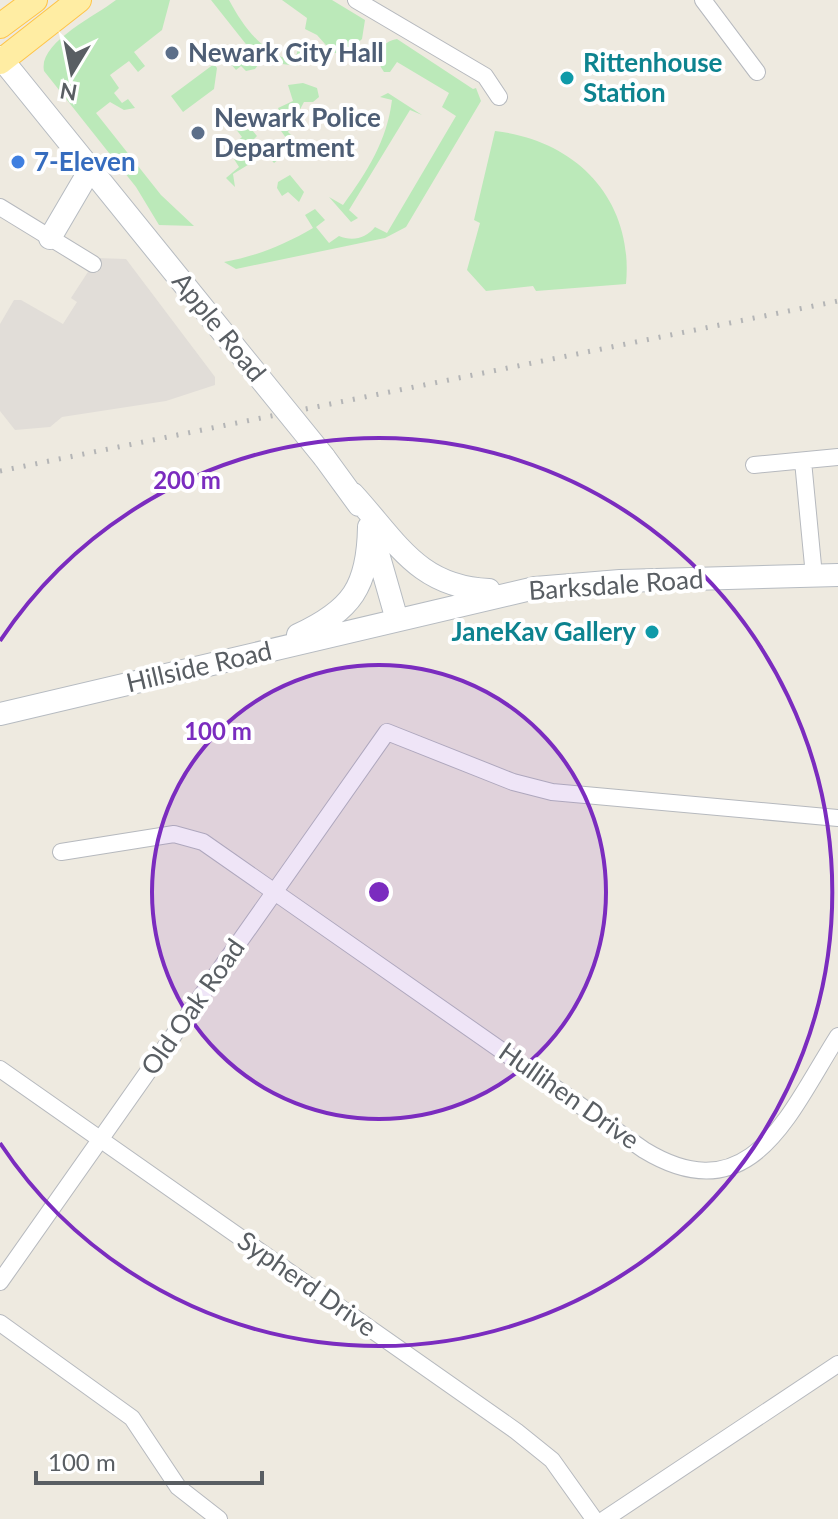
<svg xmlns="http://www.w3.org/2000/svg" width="838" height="1519" font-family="Lato,sans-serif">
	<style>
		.industrial { fill: #e1ddd8 }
		.green { fill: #bbe9b9 }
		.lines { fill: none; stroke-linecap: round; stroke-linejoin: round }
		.street-casing { stroke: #b6b9be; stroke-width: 18 }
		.secondary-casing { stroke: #b6bbc1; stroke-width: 24 }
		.primary-casing { stroke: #ffc447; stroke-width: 26 }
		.street { stroke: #fff; stroke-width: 16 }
		.secondary { stroke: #fff; stroke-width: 22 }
		.primary { stroke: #ffeda3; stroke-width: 24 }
		.rail { stroke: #b4b5b6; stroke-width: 5; stroke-dasharray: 2 10; stroke-linecap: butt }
		.secondary-bridge-casing { stroke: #b6bbc1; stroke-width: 24; stroke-linecap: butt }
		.secondary-bridge { stroke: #fff; stroke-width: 22 }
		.ring { fill: none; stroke: #7b2cbf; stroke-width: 4 }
		.service-dot { fill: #5c6f8a; stroke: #fff; stroke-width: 3 }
		.culture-dot { fill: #0f9aa8; stroke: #fff; stroke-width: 3 }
		.shop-dot { fill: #3f7fe0; stroke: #fff; stroke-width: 3 }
		.labels { text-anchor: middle; stroke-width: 8; stroke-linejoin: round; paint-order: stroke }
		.service-label { font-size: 26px; font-weight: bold; fill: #4e5e75; stroke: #fff; text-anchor: start }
		.culture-label { font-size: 26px; font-weight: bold; fill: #0d838f; stroke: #fff; text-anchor: start }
		.shop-label { font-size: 26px; font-weight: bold; fill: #366cbe; stroke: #fff; text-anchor: start }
		.street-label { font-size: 26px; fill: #595e63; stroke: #fff }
		.centre { fill: #7b2cbf; stroke: #fff; stroke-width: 4 }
		.ring-label { font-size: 24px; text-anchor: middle; font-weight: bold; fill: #7b2cbf; stroke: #fff; stroke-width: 8; stroke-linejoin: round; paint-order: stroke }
	</style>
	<rect width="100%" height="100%" fill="#eeeae0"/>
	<!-- industrial -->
	<path class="industrial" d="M97 258 126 259 215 377V385L166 401 62 417 50 427 15 430 0 411V324L14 300H21L63 324 77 302 71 298Z"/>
	<!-- green -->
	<path class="green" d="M116 0H170L162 30 134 52 145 66 138 72 129 61 110 75 119 88 114 93 122 103 128 99 135 108 124 110 110 102 96 113 161 195 194 226 159 225 136 187 44 71C38 43 94 17 116 0Z
		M211 0H229C244 28 262 52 294 62L298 50 305 48 307 57 297 66 261 61 255 69 246 71 241 66 236 70 230 63 249 48Z
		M282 0H332L365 20 362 39 346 53H333L317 35 305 29 307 18Z
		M397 39 473 89 476 88 481 101 406 227 385 238 236 269 224 262C257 256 284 245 313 228L305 215 315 209 325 220 316 227 329 243 339 236C353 242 366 238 375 227L387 233 456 116 442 107 449 93 397 62 390 72H384C373 58 379 42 397 39Z
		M214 64 217 68 214 89 183 112 171 96Z
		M303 83 317 88 319 97 313 102H304L288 132 295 139 291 145 269 114 275 121 282 118 278 108 293 101 288 85Z
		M388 93 422 115 410 110 349 210 358 218 351 222 329 197 343 205C367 172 387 141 392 100L380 97Z
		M239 111 248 113 247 124 257 136 250 143 257 152 268 145 279 159 274 163 266 154 233 174 235 187 226 178 239 167 234 159 241 153 234 144 242 137 235 128 241 123 235 114Z
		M495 131C576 140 634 199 626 284L536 291 533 286 486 291 467 270 480 223 474 220Z
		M290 175 304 192 299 202 288 192 282 196 277 188 278 182Z"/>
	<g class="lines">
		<!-- street casing -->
		<g class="street-casing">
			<path id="street" d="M356 0 485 76 499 97
				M703 0 757 72
				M0 207 93 264
				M803 461 814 576
				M754 465 838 457
				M61 852 174 834 203 842 644 1150C751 1215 789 1113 838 1036
				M0 1069 516 1431 552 1460 594 1519
				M0 1282 387 732 513 782 552 792 838 818
				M0 1323 132 1418 178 1487 219 1519
				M605 1519 838 1364"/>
		</g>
		<!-- secondary casing -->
		<g class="secondary-casing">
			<path id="secondary" d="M0 57 255 372
				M50 238 91 168
				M324 457 359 505
				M353 494C397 542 418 587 489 590
				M373 536 397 620
				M298 635C352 610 368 587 369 527
				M0 714 535 588 620 581 838 575"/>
		</g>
		<!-- primary casing -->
		<g class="primary-casing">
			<path id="primary" d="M0 26 35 0
				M0 62 79 0"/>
		</g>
		<!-- street -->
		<use href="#street" class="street"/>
		<!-- secondary -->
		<use href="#secondary" class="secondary"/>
		<!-- primary -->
		<use href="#primary" class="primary"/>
		<!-- rail -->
		<path class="rail" d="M0 471 838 301"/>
		<!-- secondary-bridge casing -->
		<g class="secondary-bridge-casing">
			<path id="secondary-bridge" d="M255 372 324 457"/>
		</g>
		<!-- secondary-bridge -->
		<use href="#secondary-bridge" class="secondary-bridge"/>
	</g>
	<!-- distance rings -->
	<circle cx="379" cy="892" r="227" fill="#7b2cbf" fill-opacity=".12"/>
	<g class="ring">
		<circle cx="379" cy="892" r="227"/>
		<path d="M0 641A454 454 0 1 1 0 1143"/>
	</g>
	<!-- markers -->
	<g class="service-dot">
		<circle cx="172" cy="53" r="8"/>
		<circle cx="198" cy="133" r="8"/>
	</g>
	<g class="culture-dot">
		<circle cx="567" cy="78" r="8"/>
		<circle cx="652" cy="632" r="8"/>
	</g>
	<circle class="shop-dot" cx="18" cy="162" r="8"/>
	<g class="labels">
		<!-- service labels -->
		<g class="service-label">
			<text x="188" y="62">Newark City Hall</text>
			<text x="214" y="127">Newark Police<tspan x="214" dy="30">Department</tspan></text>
		</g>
		<!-- culture labels -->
		<g class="culture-label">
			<text x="583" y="72">Rittenhouse<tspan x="583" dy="30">Station</tspan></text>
			<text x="636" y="641" text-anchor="end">JaneKav Gallery</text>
		</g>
		<!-- shop labels -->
		<g class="shop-label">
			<text x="34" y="171">7-Eleven</text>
		</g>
		<!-- street labels -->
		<g class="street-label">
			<text transform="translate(219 327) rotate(51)" y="9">Apple Road</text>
			<text transform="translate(616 585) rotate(-4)" y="9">Barksdale Road</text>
			<text transform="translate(199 667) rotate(-13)" y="9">Hillside Road</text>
			<text transform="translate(193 1007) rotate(-55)" y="9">Old Oak Road</text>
			<text transform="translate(569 1096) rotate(35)" y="9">Hullihen Drive</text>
			<text transform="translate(307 1284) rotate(35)" y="9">Sypherd Drive</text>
		</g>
	</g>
	<circle cx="379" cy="892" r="12" class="centre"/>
	<g class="ring-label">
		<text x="187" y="489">200 m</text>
		<text x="218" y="740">100 m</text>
	</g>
	<!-- north arrow -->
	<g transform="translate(72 72) rotate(190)" stroke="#ffffff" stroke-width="6" paint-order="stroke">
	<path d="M0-6L14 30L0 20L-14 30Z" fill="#595e63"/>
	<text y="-12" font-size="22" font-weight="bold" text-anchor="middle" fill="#595e63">N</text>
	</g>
	<!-- scale -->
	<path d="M36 1471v12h226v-12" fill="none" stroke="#595e63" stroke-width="4"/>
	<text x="48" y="1471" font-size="24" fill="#595e63" stroke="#ffffff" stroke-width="6" paint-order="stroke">100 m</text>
</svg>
